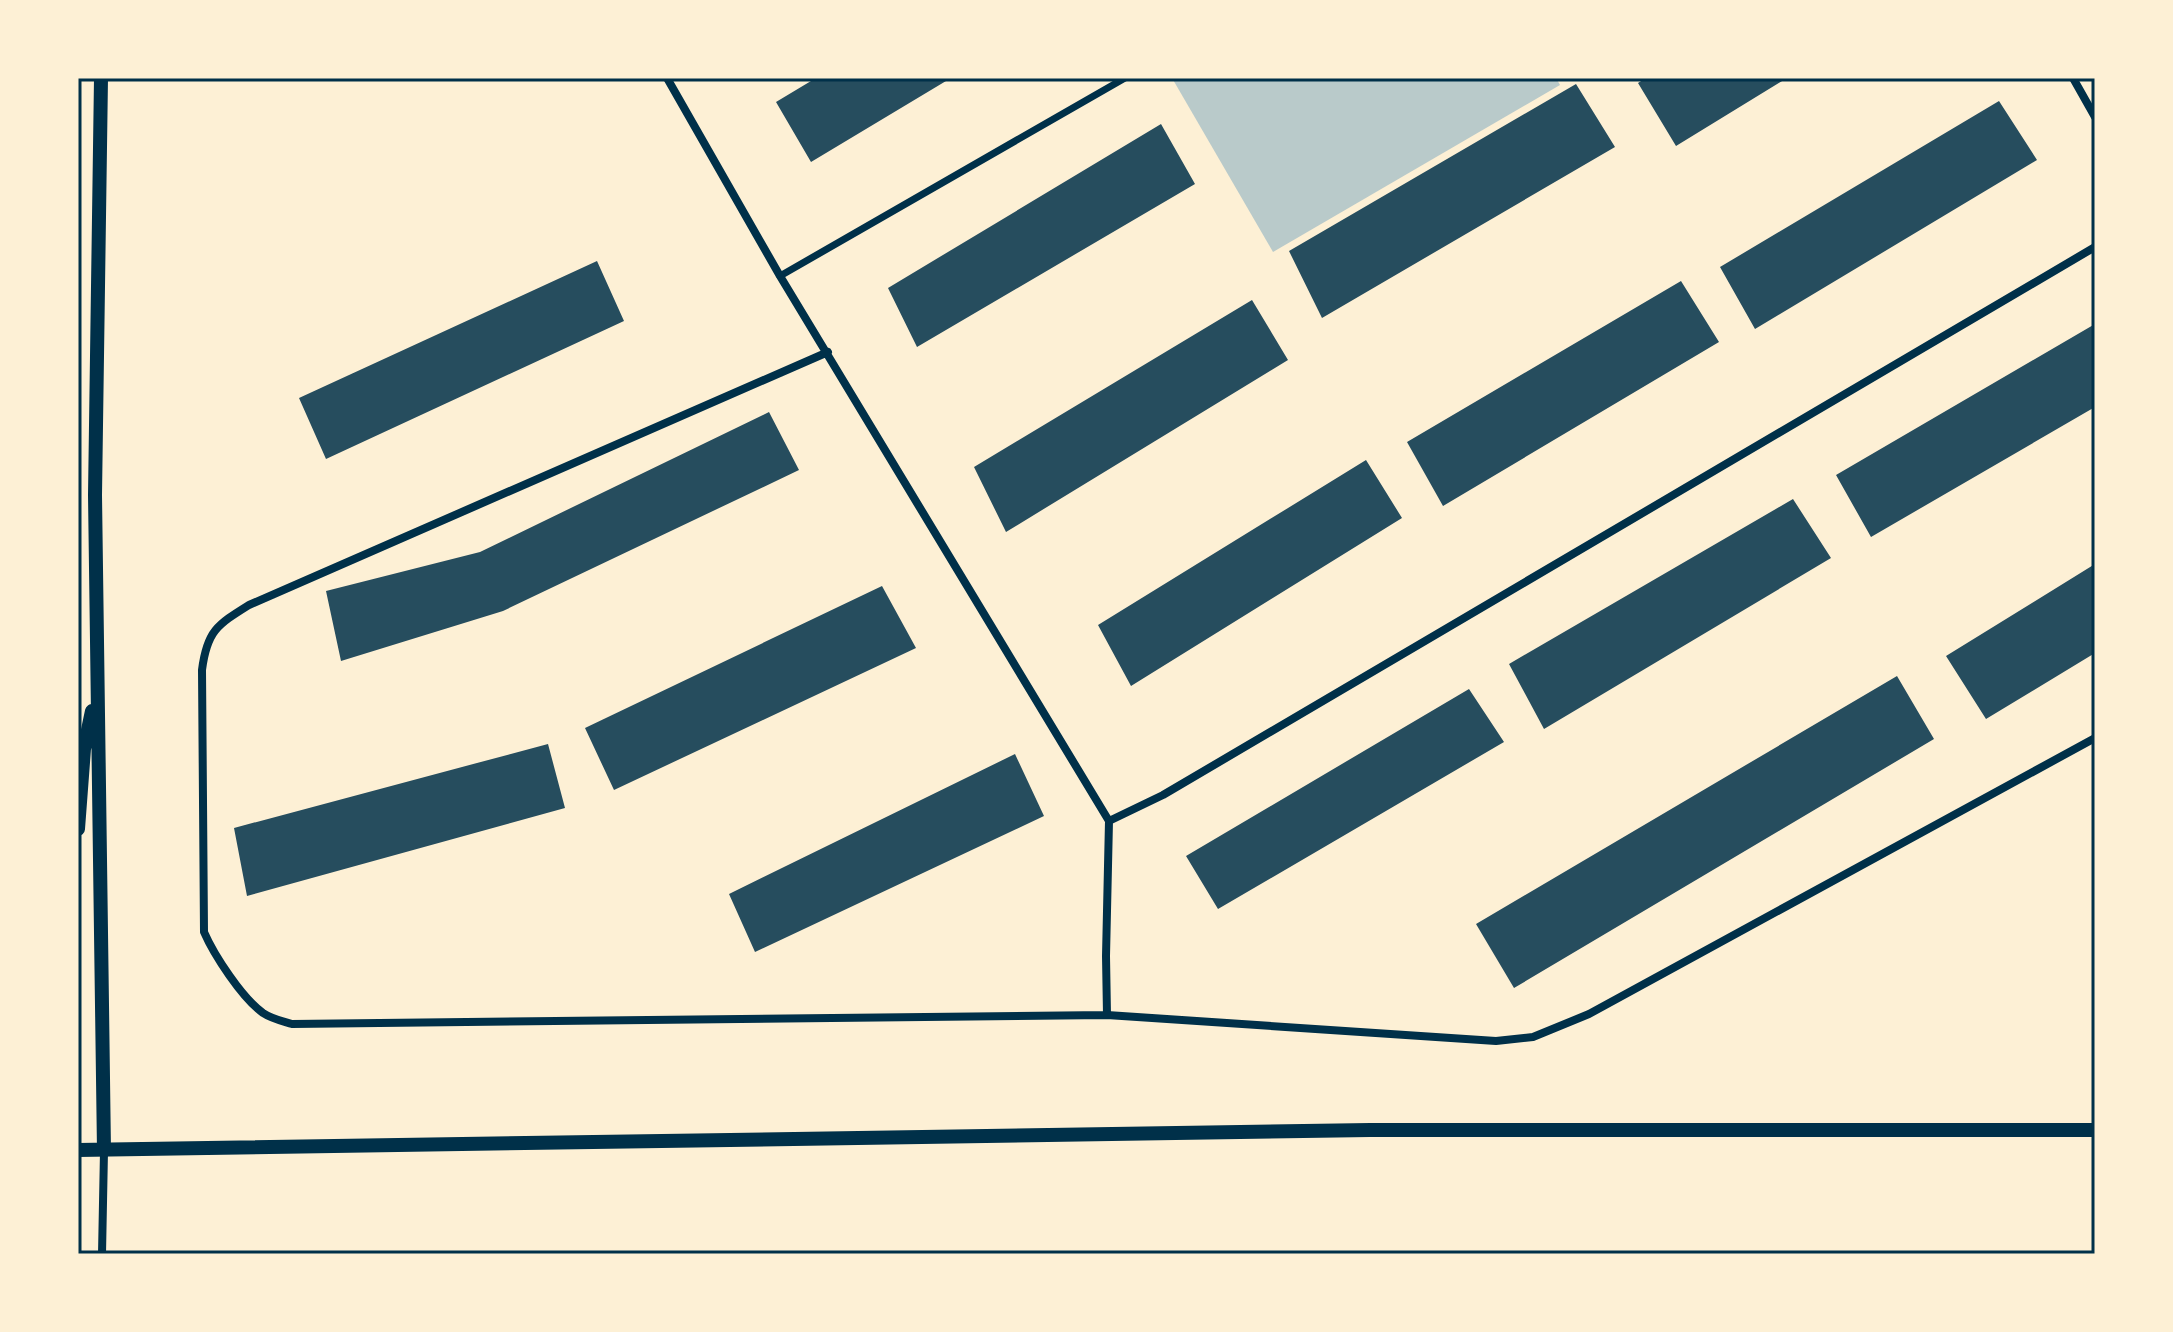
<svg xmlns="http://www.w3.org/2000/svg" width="2173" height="1332" font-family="'Libre Baskerville',serif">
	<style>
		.green { fill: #b9caca }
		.building { fill: #264d5e }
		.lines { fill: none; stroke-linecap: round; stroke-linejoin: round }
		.pedestrian { stroke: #003049; stroke-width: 7 }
		.minor { stroke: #003049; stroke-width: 8 }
		.tertiary { stroke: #003049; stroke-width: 14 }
		.neatline { fill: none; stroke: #003049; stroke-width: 3 }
	</style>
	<rect width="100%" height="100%" fill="#fdf0d5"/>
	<!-- green -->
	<path class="green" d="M1172 78H1556L1560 85 1273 252Z"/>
	<!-- building -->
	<path class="building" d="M816 78H951L811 162 776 102Z
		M1646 78H1787L1676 146 1638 83Z
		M1576 84 1615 147 1322 318 1289 251Z
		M1999 101 2037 160 1755 329 1720 267Z
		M1161 124 1195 184 917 347 888 288Z
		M597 261 624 321 326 459 299 398Z
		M1681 281 1719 342 1443 506 1407 442Z
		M1252 300 1288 360 1006 532 974 467Z
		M2095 324V407L1871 537 1836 475Z
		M769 412 799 470 503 611 341 661 326 591 480 552Z
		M1366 460 1402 518 1131 686 1098 625Z
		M1793 499 1831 558 1544 729 1509 664Z
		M2095 564V653L1986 719 1946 656Z
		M882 586 916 648 614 790 585 728Z
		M1897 676 1934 739 1514 988 1476 924Z
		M1469 689 1504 742 1218 909 1186 856Z
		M548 744 565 808 247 896 234 828Z
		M1015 754 1044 816 755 952 729 894Z"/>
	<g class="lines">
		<!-- pedestrian -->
		<path class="pedestrian" d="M780 276 1125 78"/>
		<!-- minor -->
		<path class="minor" d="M667 78 780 276 1109 821 1163 795 2095 247
			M2073 78 2095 117
			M828 352 249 605C217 625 207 631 202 670L204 932C214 955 242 998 263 1013 272 1019 282 1021 292 1024L1107 1015 1106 956 1109 821
			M1107 1015 1496 1041 1533 1037 1589 1014 2095 738
			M102 1254 104 1151"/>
		<!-- tertiary -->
		<path class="tertiary" d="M101 78 95 495 104 1151
			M78 829 84 749 92 711
			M78 1150 1370 1130H2095"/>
	</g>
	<!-- border -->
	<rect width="2173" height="1332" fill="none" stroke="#fdf0d5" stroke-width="160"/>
	<rect x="80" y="80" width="2013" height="1172" class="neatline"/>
</svg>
